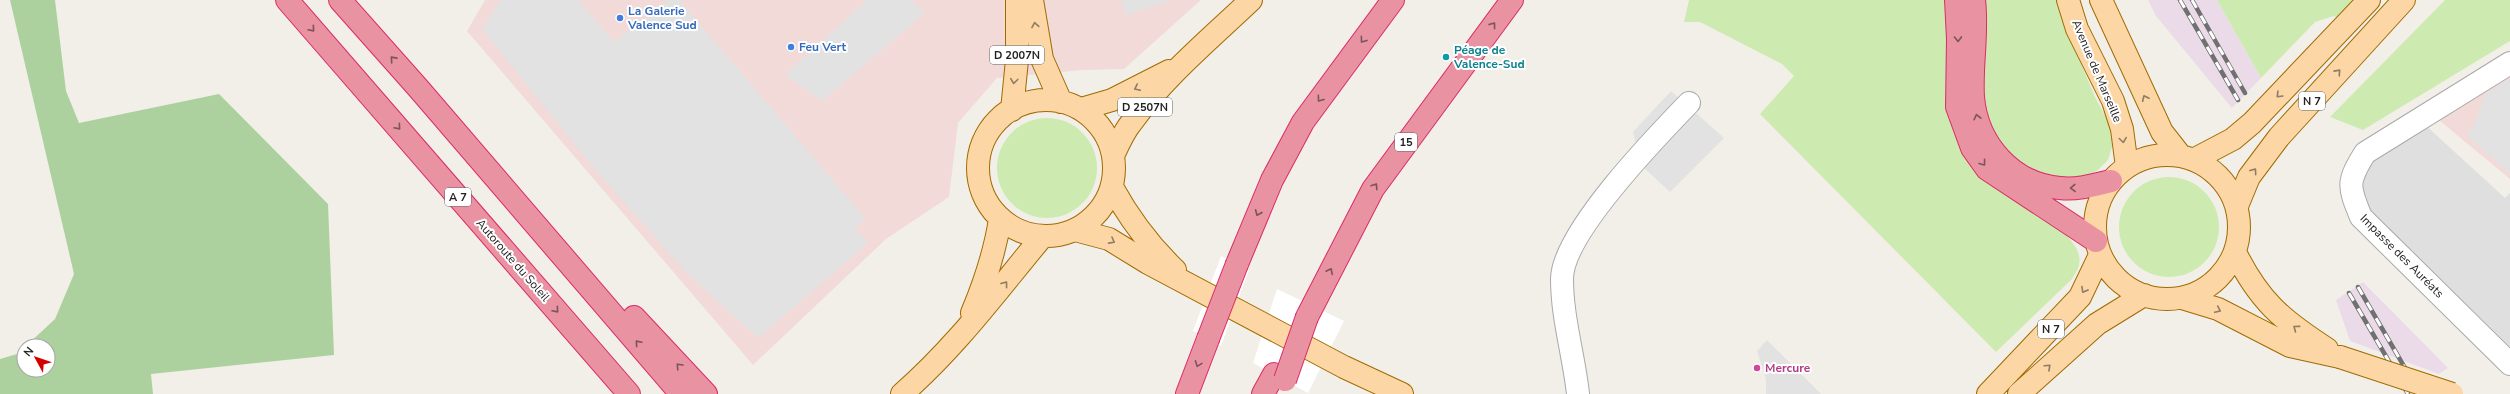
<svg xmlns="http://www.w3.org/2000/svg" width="2510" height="394" font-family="'Nunito Sans',sans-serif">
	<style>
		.residential { fill: #e0dfdf }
		.commercial { fill: #f2dad9 }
		.industrial { fill: #ebdbe8 }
		.grass { fill: #cdebb0 }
		.forest { fill: #add19e }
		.parking { fill: #e2e2e2 }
		.pier { fill: #fff }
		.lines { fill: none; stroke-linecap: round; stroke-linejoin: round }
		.minor-casing { stroke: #a9a9a9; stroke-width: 24 }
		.major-casing { stroke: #a06b00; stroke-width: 24 }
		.highway-casing { stroke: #dc2a67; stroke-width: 24 }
		.minor { stroke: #fff; stroke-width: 22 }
		.major { stroke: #fcd6a4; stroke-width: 22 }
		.highway { stroke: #e892a2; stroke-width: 22 }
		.rail-casing { stroke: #707070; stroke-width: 4.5 }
		.rail { stroke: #fff; stroke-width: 3; stroke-dasharray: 9; stroke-linecap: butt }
		.major-bridge-casing { stroke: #a06b00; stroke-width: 24; stroke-linecap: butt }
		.highway-bridge-casing { stroke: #dc2a67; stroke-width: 24; stroke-linecap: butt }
		.major-bridge { stroke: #fcd6a4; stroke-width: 22 }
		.highway-bridge { stroke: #e892a2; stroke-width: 22 }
		.oneway { stroke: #8f7c63 }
		.oneway2 { stroke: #7b545c }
		.shop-dot { fill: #3f7fe0; stroke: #fff; stroke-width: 1.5 }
		.culture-dot { fill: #0f9aa8; stroke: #fff; stroke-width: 1.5 }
		.hotel-dot { fill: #d1479c; stroke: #fff; stroke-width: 1.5 }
		.labels { text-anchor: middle; stroke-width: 4; stroke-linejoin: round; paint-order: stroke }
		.shield { fill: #fff; stroke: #646464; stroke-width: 1 }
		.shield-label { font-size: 11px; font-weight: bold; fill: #222 }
		.shop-label { font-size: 12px; font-weight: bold; fill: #366cbe; stroke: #fff; text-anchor: start }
		.culture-label { font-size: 12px; font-weight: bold; fill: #0d838f; stroke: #fff; text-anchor: start }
		.street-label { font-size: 12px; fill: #222; stroke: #fff }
		.hotel-label { font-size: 12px; font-weight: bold; fill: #b23c85; stroke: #fff; text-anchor: start }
	</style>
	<rect width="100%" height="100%" fill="#f2efe9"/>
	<!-- residential -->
	<path class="residential" d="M2424 124 2505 198 2510 193V359L2395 245 2368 206 2358 182 2366 164Z"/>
	<!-- commercial -->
	<path class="commercial" d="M485 0H1201L1124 69 1082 70 997 78 958 123 949 197 886 239 753 365 467 31Z
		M2510 69V179L2434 116Z"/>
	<!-- industrial -->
	<path class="industrial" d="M2148 0H2217L2261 78 2232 108 2156 16Z
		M2363 282 2448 368 2439 374 2350 341 2336 300Z"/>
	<!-- grass -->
	<path class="grass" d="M1689 0H1948C1948 56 1935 127 1977 173 1999 196 2087 229 2079 265 2078 270 2074 275 2072 279L1996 352 1760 114 1794 76 1782 64 1700 22H1684Z
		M1981 0H2062L2079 59 2095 97 2110 125 2113 144 2108 160 2098 170 2087 176 2072 179 2051 176 2026 169 1998 146 1980 99Z
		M2217 0H2357L2340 20 2334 16 2315 22 2261 78Z
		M2445 0H2510V41L2363 130 2330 117Z
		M997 168a50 50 0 1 1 100 0a50 50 0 1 1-100 0Z
		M2119 227a50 50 0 1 1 100 0a50 50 0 1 1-100 0Z"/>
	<!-- forest -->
	<path class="forest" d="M10 0H55L66 91 79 123 219 94 328 204 334 355 151 374 153 394H0V359L17 354 24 348V370H48V346H26L55 319 74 274Z"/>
	<!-- parking -->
	<path class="parking" d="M501 0H578L614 42 669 0H679L866 219 854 228 868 243 758 338 688 274 594 168 482 29Z
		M867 0H911L925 13 822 101 785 75Z
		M1121 0H1172L1126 15Z
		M2510 79V174L2467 135 2476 121 2485 94Z
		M1671 91 1724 138 1670 192 1642 166 1633 132Z
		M1767 340 1821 394H1766V379L1757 351Z"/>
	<!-- pier -->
	<path class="pier" d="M1221 256 1249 270 1221 346 1193 331Z
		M1277 289 1344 321 1308 393 1253 363Z"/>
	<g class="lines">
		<!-- minor casing -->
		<g class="minor-casing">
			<path id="minor" d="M2510 63 2365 153C2347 182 2348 186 2361 217L2510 364
				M1578 394C1574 356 1562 318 1562 279 1562 234 1656 137 1689 103"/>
		</g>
		<!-- major casing -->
		<g class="major-casing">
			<path id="major" d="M1032 0 1042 59 1061 102
				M2068 0 2077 29 2113 101 2122 129 2127 167
				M2101 0 2162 132 2180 155
				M978 168a68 68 0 1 1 136 0a68 68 0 1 1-136 0Z
				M1081 109 1112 100 1169 71
				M1012 110 1017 60V0
				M2095 227a72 72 0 1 1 144 0a72 72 0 1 1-144 0Z
				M1113 156C1118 145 1123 133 1131 123 1164 77 1210 39 1251 0
				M2195 159 2233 139 2252 123 2369 0
				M1112 187C1129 218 1150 246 1175 270
				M2237 206 2249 177 2279 137 2404 0
				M1075 230 1109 239 1148 263 1344 367 1402 394
				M2235 252C2259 301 2282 320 2327 349
				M2182 298 2218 309 2290 346 2340 357
				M972 313C985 282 995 252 1000 219
				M902 394C956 347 997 291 1042 237
				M1988 394 2080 297 2100 255
				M2019 394 2097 324 2144 295"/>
		</g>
		<!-- highway casing -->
		<g class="highway-casing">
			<path id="highway" d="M287 0 629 394
				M340 0 419 89 681 394
				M1956 0 1958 39 1957 107 1972 148 1987 169 2096 241
				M1974 0C1978 33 1971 65 1973 97 1977 144 2012 184 2060 188 2078 190 2094 185 2111 181
				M1237 264 1272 180 1303 122 1393 0
				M634 317 706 394
				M1307 317 1373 189 1512 0
				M1187 394 1208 339
				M1263 394 1274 374"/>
		</g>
		<!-- minor -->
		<use href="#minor" class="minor"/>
		<!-- major -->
		<use href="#major" class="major"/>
		<!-- highway -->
		<use href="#highway" class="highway"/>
		<!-- rail casing -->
		<g class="rail-casing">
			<path id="rail" d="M2180 0 2238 100
				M2192 0 2245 93
				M2358 287 2420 394
				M2349 293 2408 394"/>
		</g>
		<!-- rail -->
		<use href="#rail" class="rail"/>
		<!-- major-bridge casing -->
		<g class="major-bridge-casing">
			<path id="major-bridge" d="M2340 357 2452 394"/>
		</g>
		<!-- highway-bridge casing -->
		<g class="highway-bridge-casing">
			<path id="highway-bridge" d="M1208 339 1237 264
				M1285 380 1307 317"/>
		</g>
		<!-- major-bridge -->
		<use href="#major-bridge" class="major-bridge"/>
		<!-- highway-bridge -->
		<use href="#highway-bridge" class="highway-bridge"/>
	</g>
	<!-- one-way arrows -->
	<defs><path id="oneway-chevron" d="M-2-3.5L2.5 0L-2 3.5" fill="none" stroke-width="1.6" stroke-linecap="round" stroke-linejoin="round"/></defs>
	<g class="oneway">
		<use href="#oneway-chevron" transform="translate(1035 25) rotate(-100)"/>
		<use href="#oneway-chevron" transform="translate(2338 72) rotate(-48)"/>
		<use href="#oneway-chevron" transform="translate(1014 81) rotate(97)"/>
		<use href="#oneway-chevron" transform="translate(1137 88) rotate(155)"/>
		<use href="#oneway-chevron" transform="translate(2279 95) rotate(135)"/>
		<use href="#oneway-chevron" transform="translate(2145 98) rotate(-115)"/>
		<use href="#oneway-chevron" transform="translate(2123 140) rotate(82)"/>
		<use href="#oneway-chevron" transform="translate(2254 171) rotate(-54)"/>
		<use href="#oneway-chevron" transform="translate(1112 241) rotate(29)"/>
		<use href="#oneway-chevron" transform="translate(1005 284) rotate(-53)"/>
		<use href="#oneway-chevron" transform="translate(2084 290) rotate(119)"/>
		<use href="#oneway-chevron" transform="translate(2218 310) rotate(25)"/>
		<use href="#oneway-chevron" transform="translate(2296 328) rotate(-143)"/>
		<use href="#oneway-chevron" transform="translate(2048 367) rotate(-43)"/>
	</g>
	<g class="oneway2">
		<use href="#oneway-chevron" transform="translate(1493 25) rotate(-53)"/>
		<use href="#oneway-chevron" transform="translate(312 29) rotate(49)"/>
		<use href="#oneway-chevron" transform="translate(1958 39) rotate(89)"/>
		<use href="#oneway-chevron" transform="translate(1363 40) rotate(126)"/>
		<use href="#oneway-chevron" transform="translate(393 59) rotate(-132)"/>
		<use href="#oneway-chevron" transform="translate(1320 99) rotate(126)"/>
		<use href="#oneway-chevron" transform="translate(1977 117) rotate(-103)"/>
		<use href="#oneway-chevron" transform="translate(398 127) rotate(49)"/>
		<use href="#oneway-chevron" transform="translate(1983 163) rotate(53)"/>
		<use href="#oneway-chevron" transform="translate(1375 186) rotate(-57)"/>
		<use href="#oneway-chevron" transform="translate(2073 188) rotate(178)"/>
		<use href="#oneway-chevron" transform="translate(1258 213) rotate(113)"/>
		<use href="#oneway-chevron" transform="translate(1330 271) rotate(-63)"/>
		<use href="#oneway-chevron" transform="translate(556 310) rotate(49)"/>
		<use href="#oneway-chevron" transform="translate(638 343) rotate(-131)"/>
		<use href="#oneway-chevron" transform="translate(1198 364) rotate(111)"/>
		<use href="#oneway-chevron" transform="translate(679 366) rotate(-133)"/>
	</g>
	<!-- markers -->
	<g class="shop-dot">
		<circle cx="620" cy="18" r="4"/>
		<circle cx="791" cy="47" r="4"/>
	</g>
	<circle class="culture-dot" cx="1446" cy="57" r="4"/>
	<circle class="hotel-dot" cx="1757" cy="368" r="4"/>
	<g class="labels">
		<!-- shield labels -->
		<g class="shield">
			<rect x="990" y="46" width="54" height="18" rx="3"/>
			<rect x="2299" y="92" width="26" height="18" rx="3"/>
			<rect x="1118" y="98" width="54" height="18" rx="3"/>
			<rect x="1395" y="133" width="22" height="18" rx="3"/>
			<rect x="445" y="188" width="26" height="18" rx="3"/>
			<rect x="2038" y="320" width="26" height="18" rx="3"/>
		</g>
		<g class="shield-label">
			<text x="1017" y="59">D 2007N</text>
			<text x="2312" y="105">N 7</text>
			<text x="1145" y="111">D 2507N</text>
			<text x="1406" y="146">15</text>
			<text x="458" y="201">A 7</text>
			<text x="2051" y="333">N 7</text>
		</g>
		<!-- shop labels -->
		<g class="shop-label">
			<text x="628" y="15">La Galerie<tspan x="628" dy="14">Valence Sud</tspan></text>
			<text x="799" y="51">Feu Vert</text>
		</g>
		<!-- culture labels -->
		<g class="culture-label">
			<text x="1454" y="54">Péage de<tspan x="1454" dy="14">Valence-Sud</tspan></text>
		</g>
		<!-- street labels -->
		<g class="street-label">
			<text transform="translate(2097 71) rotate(67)" y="4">Avenue de Marseille</text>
			<text transform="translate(2402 256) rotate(45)" y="4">Impasse des Auréats</text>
			<text transform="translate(513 260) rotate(49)" y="4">Autoroute du Soleil</text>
		</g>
		<!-- hotel labels -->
		<g class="hotel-label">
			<text x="1765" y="372">Mercure</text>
		</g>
	</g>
	<!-- north arrow -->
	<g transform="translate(36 358) rotate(310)"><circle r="19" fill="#ffffff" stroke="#a7a7a7"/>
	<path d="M0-3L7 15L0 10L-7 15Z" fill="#d40000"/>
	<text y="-6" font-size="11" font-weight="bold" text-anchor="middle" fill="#222222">N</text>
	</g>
</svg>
